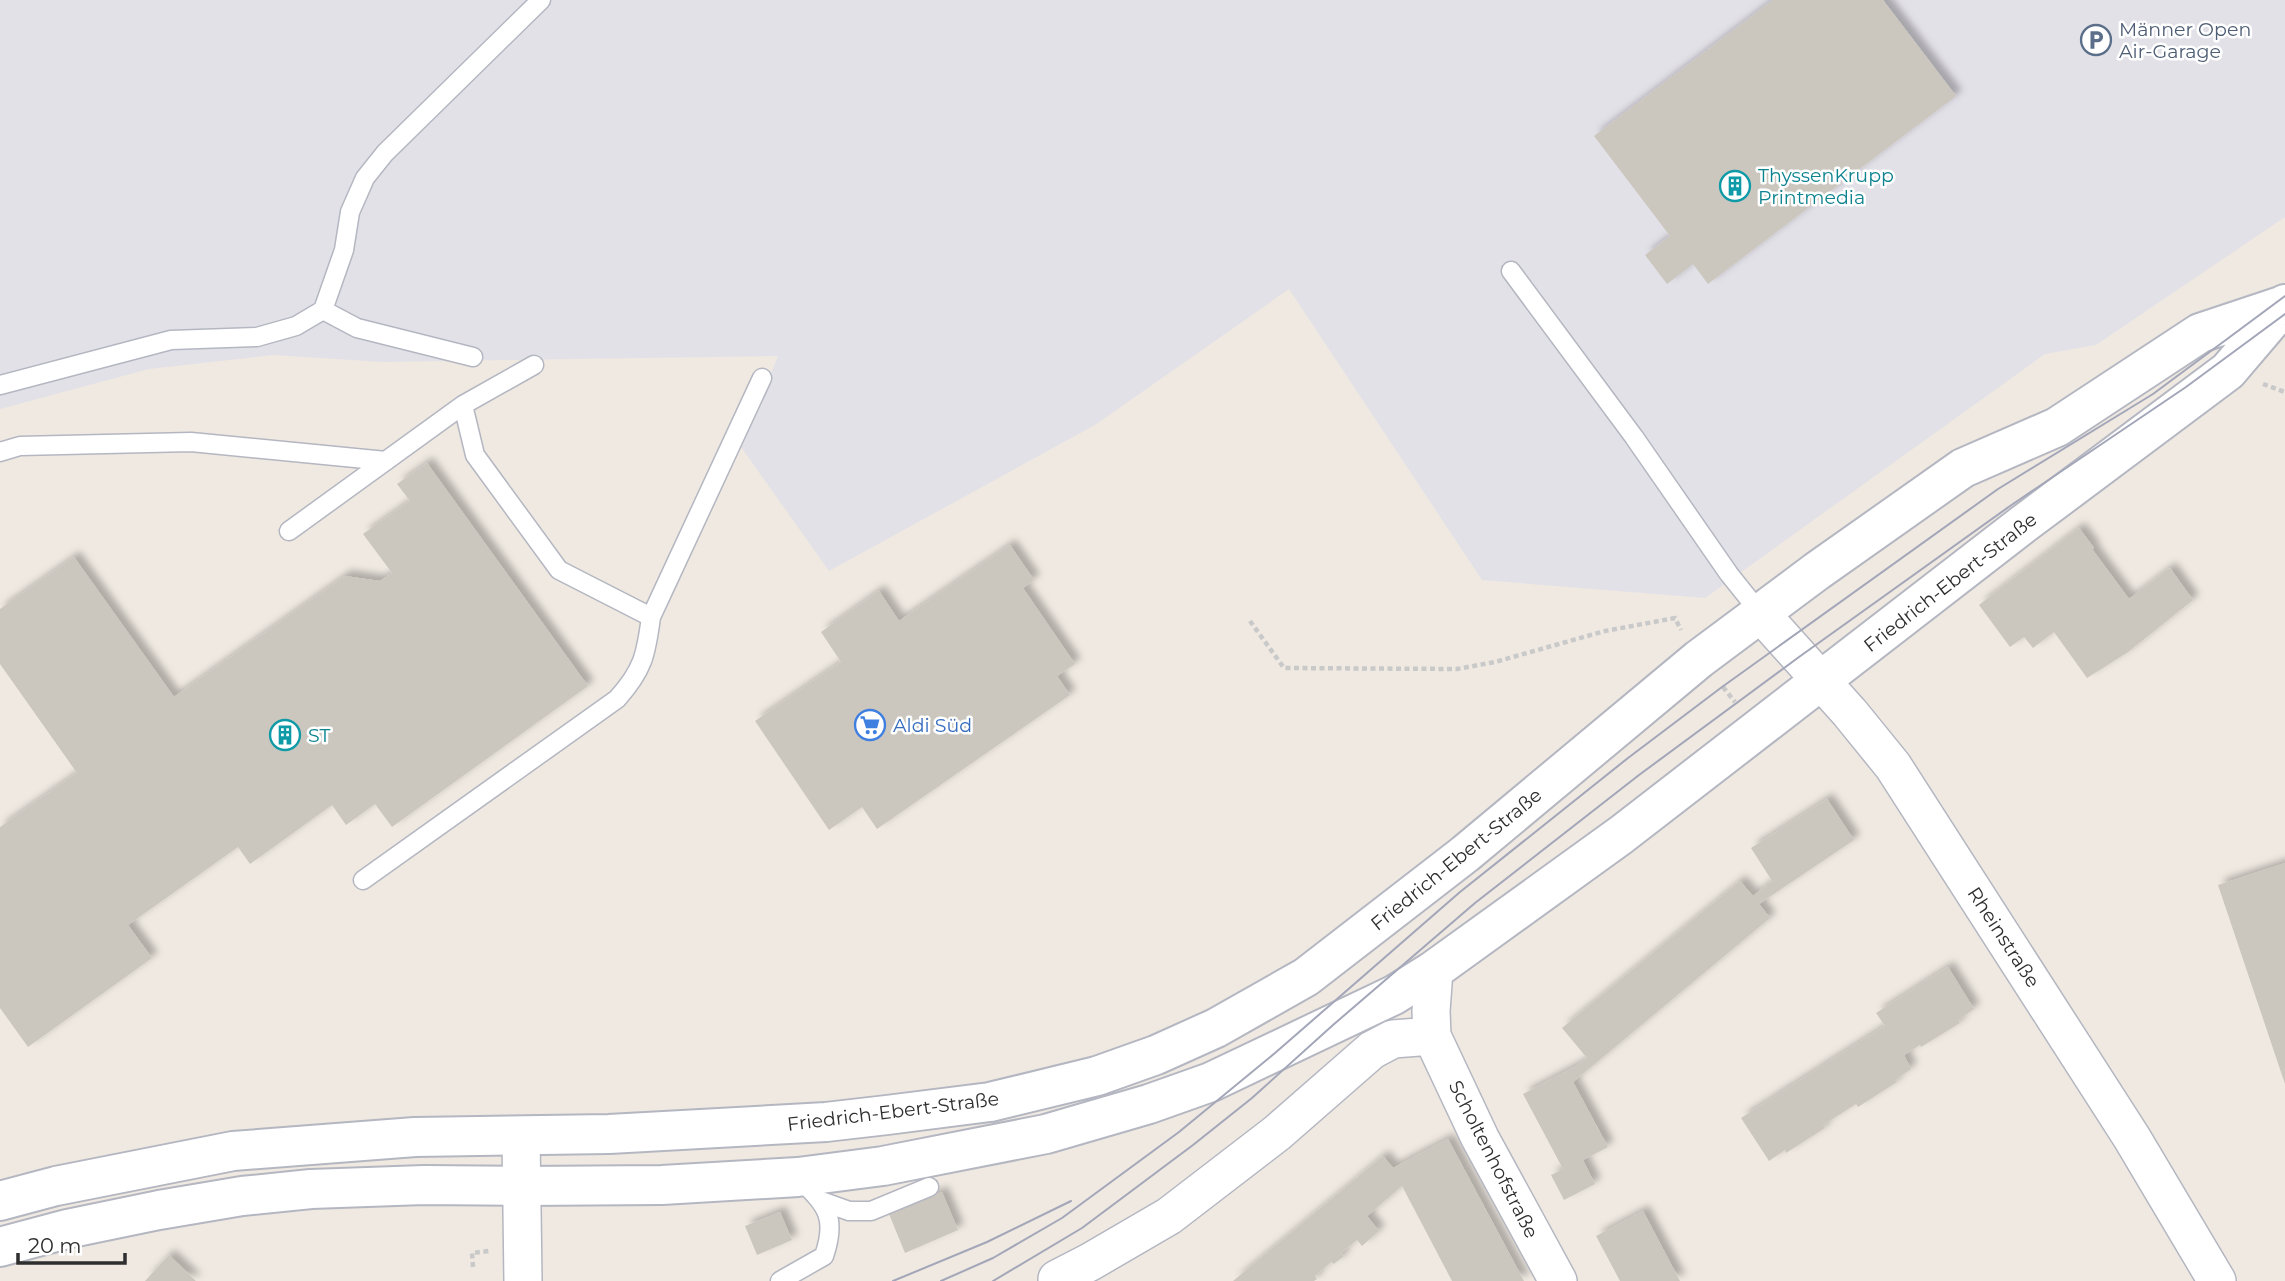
<svg xmlns="http://www.w3.org/2000/svg" width="2285" height="1281" font-family="Montserrat,sans-serif">
	<style>
		.industrial { fill: #e3e1e8 }
		.building { fill: #cbc7bf; filter: url(#shadow) }
		.lines { fill: none; stroke-linecap: round; stroke-linejoin: round }
		.lane-casing { stroke: #b4b7c1; stroke-width: 21 }
		.street-casing { stroke: #b4b7c1; stroke-width: 40 }
		.secondary-casing { stroke: #b4b7c1; stroke-width: 42 }
		.path { stroke: #c9c9c9; stroke-width: 4.5; stroke-dasharray: 5 3.5; stroke-linecap: butt }
		.lane { stroke: #fff; stroke-width: 18 }
		.street { stroke: #fff; stroke-width: 37 }
		.secondary { stroke: #fff; stroke-width: 38 }
		.tram { stroke: #a3a6b8; stroke-width: 2 }
		.labels { text-anchor: middle; stroke-width: 5; stroke-linejoin: round; paint-order: stroke }
		.service-label { font-size: 19px; fill: #4e5e75; stroke: #fff; text-anchor: start }
		.culture-label { font-size: 19px; fill: #0d838f; stroke: #fff; text-anchor: start }
		.street-label { font-size: 19px; fill: #2e2e2e; stroke: #fff }
		.shop-label { font-size: 19px; fill: #366cbe; stroke: #fff; text-anchor: start }
	</style>
	<defs>
		<filter id="shadow"><feDropShadow dx="6" dy="-6" stdDeviation="3.5" flood-color="#0004"/></filter>
	</defs>
	<rect width="100%" height="100%" fill="#efe9e1"/>
	<!-- industrial -->
	<path class="industrial" d="M0 0H2285V217L2096 345 2045 354 1705 598 1482 580 1289 289 1095 425 829 571 741 447 778 356 383 362 273 355 149 369 0 409Z"/>
	<!-- building -->
	<path class="building" d="M1773 0H1883L1956 96 1708 284 1693 264 1667 284 1645 255 1670 236 1594 136Z
		M427 463 588 686 392 827 375 804 346 825 332 805 250 864 238 847 128 925 152 958 28 1047 0 1008V827L77 773 0 664V609L74 557 174 697 345 576 380 581 392 573 363 534 410 501 397 484Z
		M2079 528 2094 548 2092 549 2129 599 2170 568 2193 600 2128 652 2087 678 2054 632 2033 648 2024 637 2010 647 1979 605Z
		M1010 545 1034 580 1023 588 1075 664 1057 676 1070 695 877 829 862 807 829 830 755 721 841 662 821 632 879 591 899 621Z
		M1827 799 1854 840 1759 904 1770 918 1573 1082 1608 1147 1583 1160 1595 1184 1564 1200 1551 1175 1563 1169 1523 1094 1578 1065 1587 1058 1562 1028 1740 881 1753 896 1772 881 1751 848Z
		M2285 863V1084L2218 885Z
		M1948 967 1974 1009 1958 1020 1960 1023 1921 1047 1920 1045 1904 1055 1911 1069 1895 1080 1897 1082 1858 1107 1856 1104 1823 1125 1825 1128 1786 1153 1785 1150 1769 1161 1741 1118 1885 1026 1876 1013Z
		M1448 1139 1524 1281H1452L1402 1186 1367 1216 1379 1231 1362 1246 1357 1240 1341 1253 1344 1256 1334 1264 1331 1262 1315 1276 1317 1279 1314 1281H1233L1383 1156 1393 1168Z
		M942 1192 958 1230 905 1253 889 1214Z
		M1643 1211 1680 1281H1620L1596 1236Z
		M780 1212 792 1240 757 1255 745 1226Z
		M169 1255 196 1281H145Z"/>
	<g class="lines">
		<!-- lane casing -->
		<g class="lane-casing">
			<path id="lane" d="M1511 271 1634 437 1729 574 1761 614
				M323 310 357 328 473 357
				M0 385 171 340 257 337 296 326 323 310 344 250 350 212 365 178 385 153 541 0
				M463 405 534 365
				M0 452 20 446 191 442 386 461
				M289 531 463 405 475 455 559 570 651 617
				M363 880 617 699C643 670 646 655 651 617L762 378
				M821 1201 849 1211H871L929 1187
				M780 1281 824 1256C838 1215 825 1205 798 1177"/>
		</g>
		<!-- street casing -->
		<g class="street-casing">
			<path id="street" d="M1761 614 1850 713 1893 766 2132 1138 2217 1281
				M1434 970 1431 1011 1432 1036 1480 1138 1558 1281
				M521 1136 523 1281
				M1057 1279 1090 1262 1169 1216 1277 1133 1372 1050 1393 1039 1432 1036"/>
		</g>
		<!-- secondary casing -->
		<g class="secondary-casing">
			<path id="secondary" d="M0 1201 56 1186 233 1151 415 1137 609 1134 826 1122 887 1115 990 1102 1097 1076 1156 1055 1216 1028 1306 977 1465 854 1699 659 1817 571 1963 468 2057 427 2200 333 2284 305
				M0 1247 67 1229 159 1210 242 1196 311 1189 424 1185 523 1186 662 1185 798 1177 883 1166 1046 1134 1149 1104 1211 1082 1394 995 1434 970 1621 835 2022 525 2228 371 2285 304"/>
		</g>
		<!-- path -->
		<path class="path" d="M2263 384 2285 392
			M1250 621 1284 668 1457 669 1495 662 1605 631 1675 618 1681 630
			M1723 687 1735 702
			M473 1267 472 1253 489 1251"/>
		<!-- lane -->
		<use href="#lane" class="lane"/>
		<!-- street -->
		<use href="#street" class="street"/>
		<!-- secondary -->
		<use href="#secondary" class="secondary"/>
		<!-- tram -->
		<path class="tram" d="M893 1281 987 1242 1071 1201
			M941 1281 993 1258 1062 1218 1179 1132 1275 1053 1460 892 1628 758 1722 687 1998 489 2153 394 2285 296
			M993 1281 1082 1228 1193 1145 1252 1098 1333 1025 1475 903 1639 775 1799 657 2010 506 2186 387 2285 314"/>
	</g>
	<!-- icons -->
	<defs>
		<g id="parking-ring" transform="scale(1.575)"><circle r="9.5" fill="#fff" stroke="#5c6f8a" stroke-width="1.5"/><path d="M-3.5-5.5H1a3.5 3.5 0 0 1 0 7H-1V5.5H-3.5ZM-1-3.4V-.6H.8a1.4 1.4 0 0 0 0-2.8Z" fill="#5c6f8a"/></g>
		<g id="building-ring" transform="scale(1.575)"><circle r="9.5" fill="#fff" stroke="#0f9aa8" stroke-width="1.5"/><path d="M-4-6H4V6H1V3H-1V6H-4ZM-2.5-4.3h1.7v1.8h-1.7ZM.8-4.3h1.7v1.8H.8ZM-2.5-1h1.7V.8h-1.7ZM.8-1h1.7V.8H.8Z" fill="#0f9aa8"/></g>
		<g id="supermarket-ring" transform="scale(1.575)"><circle r="9.5" fill="#fff" stroke="#3f7fe0" stroke-width="1.5"/><path d="M-6-5.5h2.5l.6 2H6L4.5 2H-2.5L-4.4-4H-6ZM-1.5 3.2a1.3 1.3 0 1 0 .1 0ZM3 3.2a1.3 1.3 0 1 0 .1 0Z" fill="#3f7fe0"/></g>
	</defs>
	<g fill-rule="evenodd">
		<use href="#parking-ring" x="2096" y="40"/>
		<use href="#building-ring" x="1735" y="186"/>
		<use href="#supermarket-ring" x="870" y="725"/>
		<use href="#building-ring" x="285" y="735"/>
	</g>
	<g class="labels">
		<!-- service labels -->
		<g class="service-label">
			<text x="2119" y="36">Männer Open<tspan x="2119" dy="22">Air-Garage</tspan></text>
		</g>
		<!-- culture labels -->
		<g class="culture-label">
			<text x="1758" y="182">ThyssenKrupp<tspan x="1758" dy="22">Printmedia</tspan></text>
			<text x="308" y="742">ST</text>
		</g>
		<!-- street labels -->
		<g class="street-label">
			<text transform="translate(1950 582) rotate(-38)" y="7">Friedrich-Ebert-Straße</text>
			<text transform="translate(1456 859) rotate(-39)" y="7">Friedrich-Ebert-Straße</text>
			<text transform="translate(2004 937) rotate(57)" y="7">Rheinstraße</text>
			<text transform="translate(893 1111) rotate(-7)" y="7">Friedrich-Ebert-Straße</text>
			<text transform="translate(1494 1159) rotate(63)" y="7">Scholtenhofstraße</text>
		</g>
		<!-- shop labels -->
		<g class="shop-label">
			<text x="893" y="732">Aldi Süd</text>
		</g>
	</g>
	<!-- scale -->
	<path d="M18 1253v10h107v-10" fill="none" stroke="#2e2e2e" stroke-width="3.5"/>
	<text x="28" y="1253" font-size="21" fill="#2e2e2e" stroke="#ffffff" stroke-width="5" paint-order="stroke">20 m</text>
</svg>
